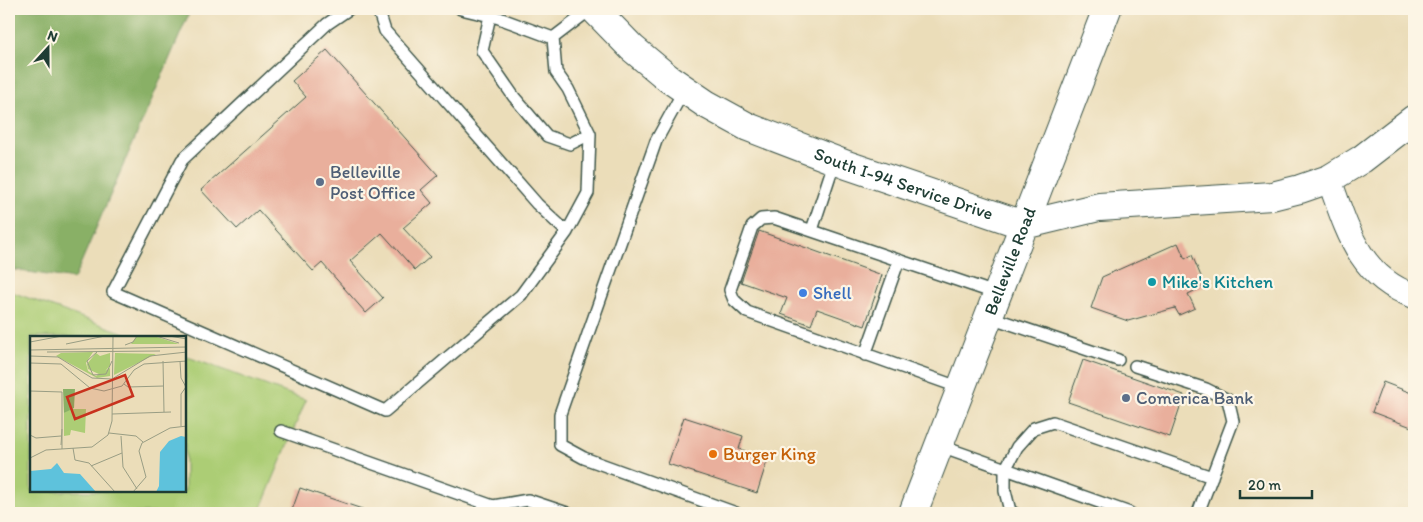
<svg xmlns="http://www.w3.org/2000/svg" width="1423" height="522" font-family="Itim,sans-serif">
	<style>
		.green { fill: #accd75; stroke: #668554 }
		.forest { fill: #89b066; stroke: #54764d }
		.building { fill: #e9af9c }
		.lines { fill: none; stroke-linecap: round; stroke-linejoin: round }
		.lane-casing { stroke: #3e5548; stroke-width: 14 }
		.street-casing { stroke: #3e5548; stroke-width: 26 }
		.secondary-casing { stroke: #3e5548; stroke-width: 30 }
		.lane { stroke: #fff; stroke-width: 11 }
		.street { stroke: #fff; stroke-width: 24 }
		.secondary { stroke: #fff; stroke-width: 28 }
		.service-dot { fill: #5c6f8a; stroke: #fcf5e5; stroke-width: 2 }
		.culture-dot { fill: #0f9aa8; stroke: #fcf5e5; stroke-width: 2 }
		.shop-dot { fill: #3f7fe0; stroke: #fcf5e5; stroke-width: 2 }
		.food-dot { fill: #e8710a; stroke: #fcf5e5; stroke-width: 2 }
		.labels { text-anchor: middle; stroke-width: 4.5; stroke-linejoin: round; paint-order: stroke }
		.service-label { font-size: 18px; fill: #4e5e75; stroke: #fcf5e5; text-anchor: start }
		.street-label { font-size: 18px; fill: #1f3d34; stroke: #fcf5e5 }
		.culture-label { font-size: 18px; fill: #0d838f; stroke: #fcf5e5; text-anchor: start }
		.shop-label { font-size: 18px; fill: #366cbe; stroke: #fcf5e5; text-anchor: start }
		.food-label { font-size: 18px; fill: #c56008; stroke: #fcf5e5; text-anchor: start }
		.inset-road { fill: none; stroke: #999d84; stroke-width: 1 }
		.view { fill: #c8321e; fill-opacity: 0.15; stroke: #c8321e; stroke-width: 2.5 }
		.inset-edge { fill: none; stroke: #1f3d34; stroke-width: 2.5 }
	</style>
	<rect width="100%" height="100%" fill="#fcf5e5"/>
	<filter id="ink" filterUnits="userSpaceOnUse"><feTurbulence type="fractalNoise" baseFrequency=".02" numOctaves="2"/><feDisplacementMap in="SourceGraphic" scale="10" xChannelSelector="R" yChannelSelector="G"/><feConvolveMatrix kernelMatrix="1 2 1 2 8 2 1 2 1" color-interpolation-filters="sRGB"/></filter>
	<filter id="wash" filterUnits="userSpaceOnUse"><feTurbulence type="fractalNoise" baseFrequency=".0096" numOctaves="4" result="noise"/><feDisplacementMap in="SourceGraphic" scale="20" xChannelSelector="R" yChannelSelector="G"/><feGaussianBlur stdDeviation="1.12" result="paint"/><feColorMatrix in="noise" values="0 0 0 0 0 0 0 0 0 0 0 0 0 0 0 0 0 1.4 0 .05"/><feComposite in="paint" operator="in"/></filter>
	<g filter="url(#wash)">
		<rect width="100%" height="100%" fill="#ebddb9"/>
		<!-- green -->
		<path class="green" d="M9 291 135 337H31V491H185V356L306 400 259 513H9Z"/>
		<!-- forest -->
		<path class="forest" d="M9 9H191L74 279 9 269Z"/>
		<g id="blocks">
			<!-- building -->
			<path class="building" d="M327 50 438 175 421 190 432 203 403 228 430 257 415 270 382 233 350 261 383 298 366 313 322 263 313 271 258 210 237 229 201 190 306 97 292 81Z
				M759 231 882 275 865 326 817 309 811 325 781 314 787 298 741 282Z
				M1178 243 1185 259 1192 255 1205 286 1188 294 1195 308 1179 315 1175 308 1128 321 1091 308 1102 277Z
				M1083 360 1184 395 1170 437 1068 402Z
				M1383 382 1414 394V428L1372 412Z
				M684 417 743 436 739 449 768 458 757 493 668 464Z
				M300 488 365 510V513H291Z"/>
		</g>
	</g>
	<g filter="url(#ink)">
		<use href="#blocks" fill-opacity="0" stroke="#3e5548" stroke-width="1"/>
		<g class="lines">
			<!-- lane casing -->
			<g class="lane-casing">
				<path id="lane" d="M349 9 327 24 182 160 113 292 385 411 521 295 567 232 588 193 590 134 568 89 556 72 553 38
					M378 9 385 31 537 204 567 232
					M461 9 499 18 553 38 591 9
					M490 16 482 51 514 97 547 136 570 144 590 134
					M684 90 656 141 588 334 560 414V445L584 458 736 513
					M812 230 835 160
					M990 317 1118 360
					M865 355 899 260
					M1135 366 1206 389 1228 400 1233 421 1198 513
					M961 388 747 312 734 300 730 290 752 227 761 219 774 218 998 294
					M281 431 493 506
					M938 445 1130 513
					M491 512 493 506 528 500 567 513
					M1014 513 1010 511 1005 491V470L1017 447 1034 428 1053 422 1212 477"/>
			</g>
			<!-- street casing -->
			<g class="street-casing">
				<path id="street" d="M1329 179C1347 229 1359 277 1414 296"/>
			</g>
			<!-- secondary casing -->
			<g class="secondary-casing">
				<g id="secondary">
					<path id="s1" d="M594 9 632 48 668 78 706 104 748 127 847 165 1024 225 1099 207 1272 196 1300 189 1329 179 1362 159 1414 119"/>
					<path id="s2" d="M913 513 1107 9"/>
				</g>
			</g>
			<!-- lane -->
			<use href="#lane" class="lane"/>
			<!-- street -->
			<use href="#street" class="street"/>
			<!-- secondary -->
			<use href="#secondary" class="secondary"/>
		</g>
	</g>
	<!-- markers -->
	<g class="service-dot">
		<circle cx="320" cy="182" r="5"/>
		<circle cx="1126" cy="398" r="5"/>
	</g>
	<circle class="culture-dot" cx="1152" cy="282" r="5"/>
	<circle class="shop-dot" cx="803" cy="293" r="5"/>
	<circle class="food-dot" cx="713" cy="454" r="5"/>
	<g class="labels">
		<!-- service labels -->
		<g class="service-label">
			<text x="330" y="178">Belleville<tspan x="330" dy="21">Post Office</tspan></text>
			<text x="1136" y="404">Comerica Bank</text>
		</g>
		<!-- street labels -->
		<g class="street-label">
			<text dy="6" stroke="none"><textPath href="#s1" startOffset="361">South I-94 Service Drive</textPath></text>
			<text dy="6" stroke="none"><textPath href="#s2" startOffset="270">Belleville Road</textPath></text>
		</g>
		<!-- culture labels -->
		<g class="culture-label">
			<text x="1162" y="288">Mike's Kitchen</text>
		</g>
		<!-- shop labels -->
		<g class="shop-label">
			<text x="813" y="299">Shell</text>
		</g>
		<!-- food labels -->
		<g class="food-label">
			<text x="723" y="460">Burger King</text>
		</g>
	</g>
	<!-- overview -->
	<g transform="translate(30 336)">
		<rect width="156" height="156" fill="#ebddb9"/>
		<path d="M107 0H124L149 8H101ZM63 16 56 27 58 35 66 40 80 32V40L67 42 26 20 31 17ZM66 17 70 20 80 17V30L71 39 58 33 57 28ZM85 17 126 18 84 39ZM40 73H56L55 97 41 94 40 99 34 100V77Z" fill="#accd75"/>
		<path d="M33 53H45L44 72 34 77Z" fill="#89b066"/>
		<path d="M151 100 156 101V156H126L129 150 130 116 139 105ZM27 127 34 137 50 138 66 156H0V135L21 133Z" fill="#5ec2dc"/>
		<path class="inset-road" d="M126 0 149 7M139 0 157 3M0 6 32 0M36 8 75 0M95 9 103 6 107 0M0 14 157 11M17 16 130 15M67 16 57 25 63 39 76 38 82 25M0 20 28 21 62 42 82 43 120 20 157 16M133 25 134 76M150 25 151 42 156 51M0 27 31 28 60 52 74 55 92 50 104 34 114 28 157 25M94 48 98 51 134 50M0 55 32 56V93M82 78 141 76M151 90V58L156 51M79 97 106 100 113 106M0 99 6 102 31 100M91 100 93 131 107 153M31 109 32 93V113M43 112 45 124 59 127 85 156M0 122 16 114 62 111 78 99 82 85 83 1M61 130 92 117M103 156 116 141 109 115 112 107 140 92 157 90"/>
		<path class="view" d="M95 39 103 60 45 83 37 61Z"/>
		<rect width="156" height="156" class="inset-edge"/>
	</g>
	<!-- margin -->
	<rect width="1423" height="522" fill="none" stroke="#fcf5e5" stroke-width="30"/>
	<!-- north arrow -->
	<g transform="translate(48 48) rotate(21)" stroke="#fcf5e5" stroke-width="4" paint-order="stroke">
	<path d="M0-4L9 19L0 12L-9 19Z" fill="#1f3d34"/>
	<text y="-8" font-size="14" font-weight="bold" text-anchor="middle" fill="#1f3d34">N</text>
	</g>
	<!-- scale -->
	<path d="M1240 490v8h72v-8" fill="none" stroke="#1f3d34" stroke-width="2.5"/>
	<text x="1248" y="490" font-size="15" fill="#1f3d34" stroke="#fcf5e5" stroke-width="4" paint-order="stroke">20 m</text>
</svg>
